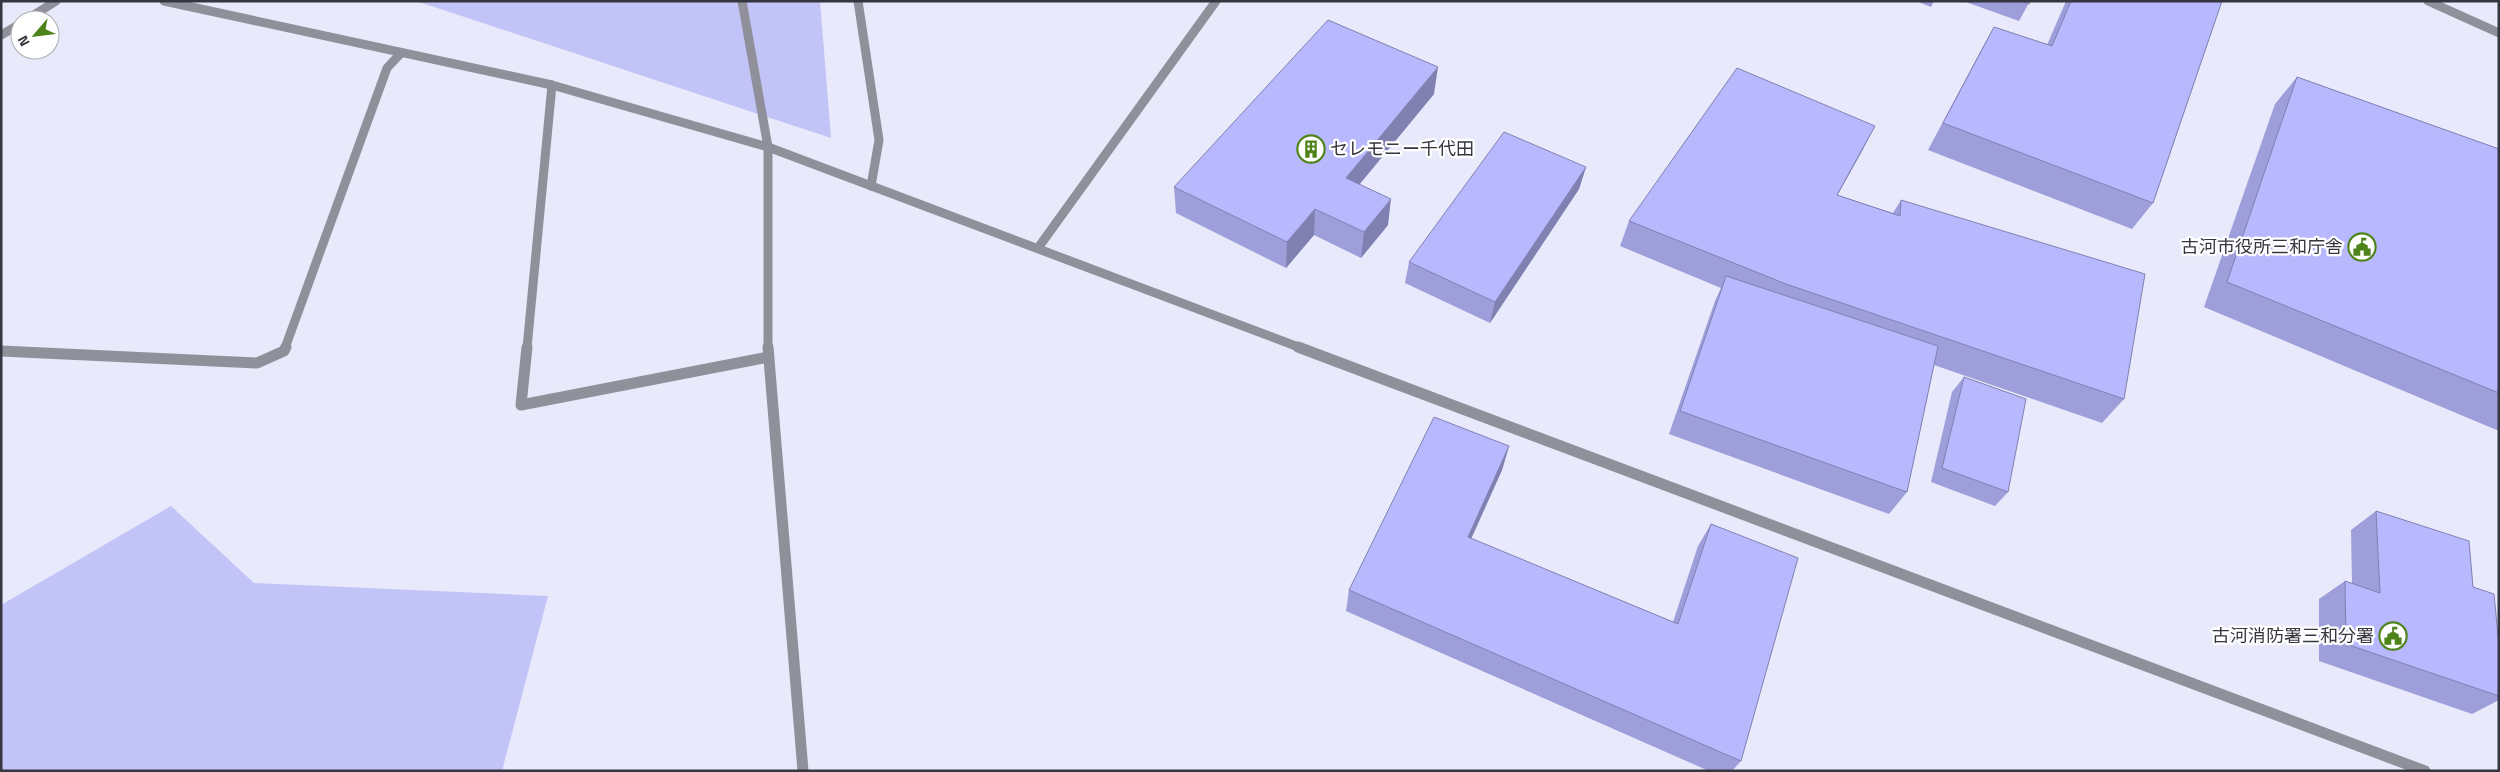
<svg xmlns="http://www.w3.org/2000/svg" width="2500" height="772" font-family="'Titillium Web','Noto Sans JP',sans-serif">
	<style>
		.green { fill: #c2c4f8 }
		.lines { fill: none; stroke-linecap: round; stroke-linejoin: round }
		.minor-far1 { stroke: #8f909a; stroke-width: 9 }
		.minor { stroke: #8f909a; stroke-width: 11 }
		.tertiary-far1 { stroke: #8f909a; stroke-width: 9 }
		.tertiary { stroke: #8f909a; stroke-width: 11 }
		.wall { fill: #9d9eda }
		.shaded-wall { fill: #8081b1 }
		.building { fill: #b7b8fd; stroke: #8081b1 }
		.labels { text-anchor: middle; stroke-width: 4.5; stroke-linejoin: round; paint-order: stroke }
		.poi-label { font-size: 18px; fill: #35363f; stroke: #fff; text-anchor: end }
	</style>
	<rect width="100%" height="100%" fill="#e8e9fb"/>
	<!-- green -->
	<path class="green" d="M416 1H820L831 138Z
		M171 506 254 583 548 596 502 771H1V605Z"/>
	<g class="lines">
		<!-- minor-far1 -->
		<path class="minor-far1" d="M742 1 768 147V348
			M858 1 879 140 871 186
			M26 20 56 1
			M1 35 20 24
			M1038 248 1216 1
			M285 348 387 68 401 53
			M527 348 552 85"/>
		<!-- minor -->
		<path class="minor" d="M527 347 521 405 768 357
			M768 347 803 771
			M1 351 257 363 284 351 286 347"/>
		<!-- tertiary-far1 -->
		<path class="tertiary-far1" d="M164 1 552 85 768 147 1301 348
			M2428 1 2499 33"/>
		<!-- tertiary -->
		<path class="tertiary" d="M1298 347 2425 771"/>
	</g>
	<!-- wall -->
	<path class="wall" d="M1916 1H1934L1931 7Z
		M1963 1H2030L2019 21Z
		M2066 1H2222L2153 203 2132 229 1928 150 1979 54 1994 27 2047 45Z
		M2297 77 2499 149V431L2204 307 2275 104Z
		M1434 94 1360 184 1388 225 1361 258 1314 235 1286 268 1176 213 1174 187Z
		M1875 126 1837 195 1893 213 1901 200 2124 399 2102 423 1934 365 1907 492 1889 514 1669 434 1715 301 1721 288 1620 246 1629 221Z
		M1586 167 1579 189 1490 323 1405 283 1409 262Z
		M1964 377 2008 492 1995 506 1931 482 1952 392Z
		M1509 446 1502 470 1471 539 1673 622 1698 546 1711 524 1741 761 1732 771H1709L1346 611 1349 590Z
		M2376 511 2473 587 2499 646V700L2472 714 2319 661V599L2345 581 2352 583 2351 530Z"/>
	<!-- shaded-wall -->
	<path class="shaded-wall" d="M1438 67 1434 94 1343 204 1346 178Z
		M1875 126 1861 153 1823 221 1837 195Z
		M1586 167 1579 189 1490 323 1495 302Z
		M1391 199 1388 225 1361 258 1364 232Z
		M1315 209 1314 235 1286 268 1287 242Z
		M1509 446 1502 470 1462 559 1468 537Z"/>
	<!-- building -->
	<path class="building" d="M2021 1H2030L2029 4Z
		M2071 1H2222L2153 203 1943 123 1994 27 2052 46Z
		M1328 20 1438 67 1346 178 1391 199 1364 232 1315 209 1287 242 1174 187Z
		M1737 68 1875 126 1837 195 1900 216 1901 200 2145 274 2124 399 1786 284 1629 221Z
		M2297 77 2499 149V393L2227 282Z
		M1504 132 1586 167 1495 302 1409 262Z
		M1726 276 1938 346 1907 492 1680 411Z
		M1964 377 2026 399 2008 492 1942 468Z
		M1434 417 1509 446 1468 537 1678 624 1711 524 1798 558 1741 761 1349 590Z
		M2376 511 2469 541 2473 587 2494 594 2499 646V696L2346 644 2345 581 2380 593Z"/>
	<!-- icons -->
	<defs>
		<g id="building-ring" transform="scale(1.4375)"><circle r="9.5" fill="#fff" stroke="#4e831a" stroke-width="1.5"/><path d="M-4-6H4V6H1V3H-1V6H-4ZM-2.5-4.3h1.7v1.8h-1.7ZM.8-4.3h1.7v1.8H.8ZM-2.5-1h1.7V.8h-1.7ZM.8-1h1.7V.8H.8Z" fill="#4e831a"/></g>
		<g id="civic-ring" transform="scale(1.4375)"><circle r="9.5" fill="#fff" stroke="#4e831a" stroke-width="1.5"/><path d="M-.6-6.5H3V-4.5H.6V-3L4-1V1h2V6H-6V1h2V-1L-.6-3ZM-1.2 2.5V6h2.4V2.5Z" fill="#4e831a"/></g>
	</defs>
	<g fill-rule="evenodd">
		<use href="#building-ring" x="1311" y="149"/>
		<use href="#civic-ring" x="2362" y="247"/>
		<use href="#civic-ring" x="2393" y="636"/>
	</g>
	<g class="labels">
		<!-- poi labels -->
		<g class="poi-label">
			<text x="1330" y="155" text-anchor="start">セレモニー千代田</text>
			<text x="2343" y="253">古河市役所三和庁舎</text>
			<text x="2374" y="642">古河消防署三和分署</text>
		</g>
	</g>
	<!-- border -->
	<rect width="2500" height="772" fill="none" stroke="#35363f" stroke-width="5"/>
	<!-- north arrow -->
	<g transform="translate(35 35) rotate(242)"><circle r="24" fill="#ffffff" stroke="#aeafb2"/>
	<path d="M0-4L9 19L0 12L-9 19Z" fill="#4e831a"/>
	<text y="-8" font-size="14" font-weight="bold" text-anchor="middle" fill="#35363f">N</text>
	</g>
</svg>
